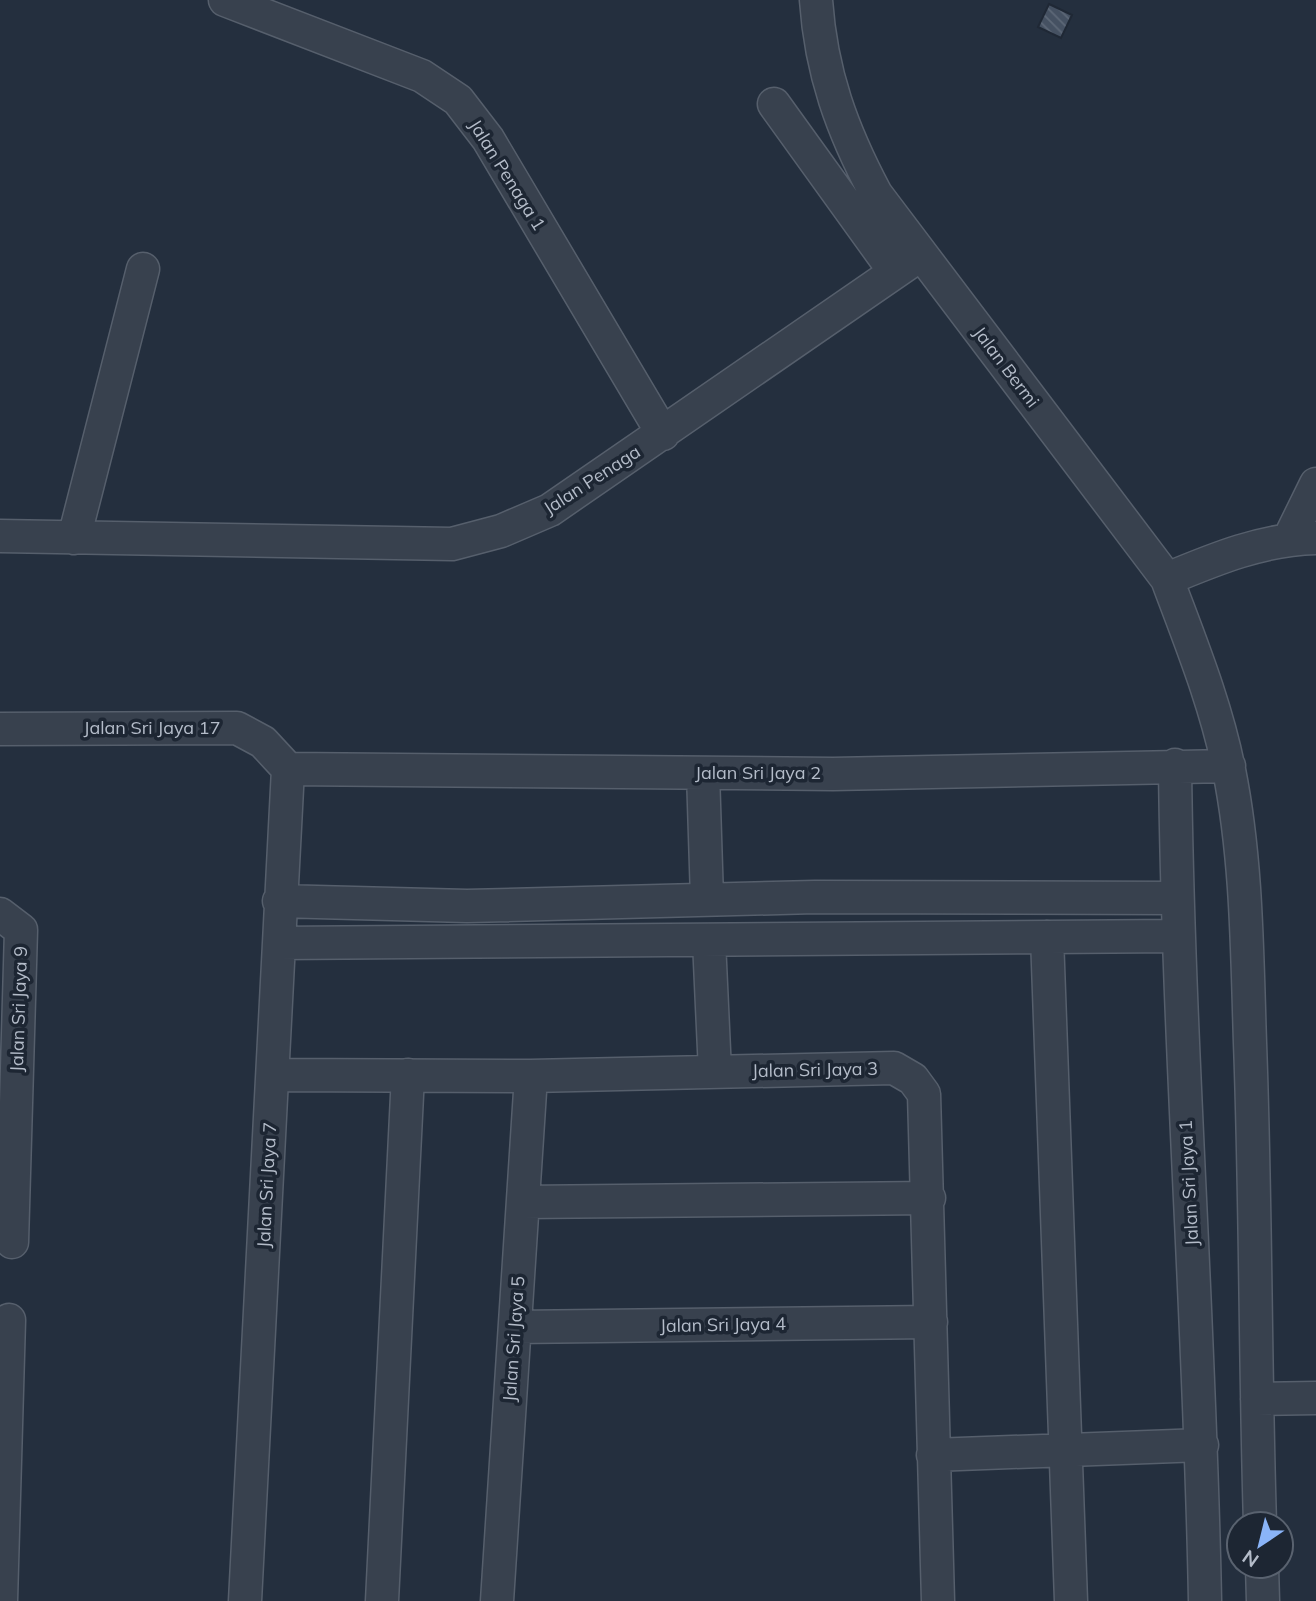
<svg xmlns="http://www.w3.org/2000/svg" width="1316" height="1601" font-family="Mulish,sans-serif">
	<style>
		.building { fill: url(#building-back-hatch); stroke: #1f2835; stroke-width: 2 }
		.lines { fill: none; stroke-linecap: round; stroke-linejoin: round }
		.minor-casing { stroke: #565f6c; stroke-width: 35 }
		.minor { stroke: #38414e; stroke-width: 32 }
		.labels { text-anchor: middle; stroke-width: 7; stroke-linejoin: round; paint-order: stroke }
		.street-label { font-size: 18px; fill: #b4bcc9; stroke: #1d2633 }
	</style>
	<defs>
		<pattern id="building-back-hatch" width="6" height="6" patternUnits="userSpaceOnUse" patternTransform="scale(1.75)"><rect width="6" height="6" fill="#455162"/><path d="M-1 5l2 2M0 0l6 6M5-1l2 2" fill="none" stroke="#5d6877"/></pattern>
	</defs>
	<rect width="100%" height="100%" fill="#242f3e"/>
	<!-- building -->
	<path class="building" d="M1049 4 1072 15 1061 38 1038 27Z"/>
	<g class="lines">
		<!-- minor casing -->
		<g class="minor-casing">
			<path id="minor" d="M225 0 422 76 458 100 488 139 663 434
				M816 0C821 73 842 130 876 194L1167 579C1215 559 1263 539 1316 538
				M774 104 895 272
				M0 536 452 544 501 531 550 510 920 255
				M74 538 143 269
				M1289 539 1316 484
				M1167 579C1190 641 1216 704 1229 770 1247 860 1247 952 1250 1043 1256 1203 1255 1364 1260 1524
				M0 729 237 728 263 742 288 769
				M1175 765C1178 1044 1200 1322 1205 1601
				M288 769 833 774 1229 766
				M703 773 707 899
				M279 901 467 906 815 897 1176 898
				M0 914 21 930 12 1242
				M1047 937 1071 1601
				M709 941 715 1072
				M279 943 1176 936
				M273 1075 531 1076 894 1068 913 1079 924 1094 938 1601
				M523 1202 929 1198
				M515 1327 931 1322
				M1257 1399 1316 1398
				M933 1455 1202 1445
				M1262 1566 1263 1601
				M1 1601 9 1320
				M245 1601 288 769
				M382 1601 408 1075
				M497 1601 531 1076"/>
		</g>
		<!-- minor -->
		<use href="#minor" class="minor"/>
	</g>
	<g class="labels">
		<!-- street labels -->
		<g class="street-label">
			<text transform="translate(507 175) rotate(58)" y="6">Jalan Penaga 1</text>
			<text transform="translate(1006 367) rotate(53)" y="6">Jalan Bermi</text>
			<text transform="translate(592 480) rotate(-33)" y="6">Jalan Penaga</text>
			<text x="152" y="734">Jalan Sri Jaya 17</text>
			<text x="758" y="779">Jalan Sri Jaya 2</text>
			<text transform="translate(19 1009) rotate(-88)" y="6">Jalan Sri Jaya 9</text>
			<text transform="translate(815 1070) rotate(-1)" y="6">Jalan Sri Jaya 3</text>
			<text transform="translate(1189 1183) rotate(-93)" y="6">Jalan Sri Jaya 1</text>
			<text transform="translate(267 1185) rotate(-87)" y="6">Jalan Sri Jaya 7</text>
			<text transform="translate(723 1325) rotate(-1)" y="6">Jalan Sri Jaya 4</text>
			<text transform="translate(514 1339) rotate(-86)" y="6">Jalan Sri Jaya 5</text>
		</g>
	</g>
	<!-- north arrow -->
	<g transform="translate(1260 1545) rotate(215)"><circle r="33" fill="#1d2633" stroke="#59626f" stroke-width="2"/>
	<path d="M0-5L12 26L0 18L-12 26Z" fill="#8ab4f8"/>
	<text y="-10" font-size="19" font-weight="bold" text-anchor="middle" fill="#b4bcc9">N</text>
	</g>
</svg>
